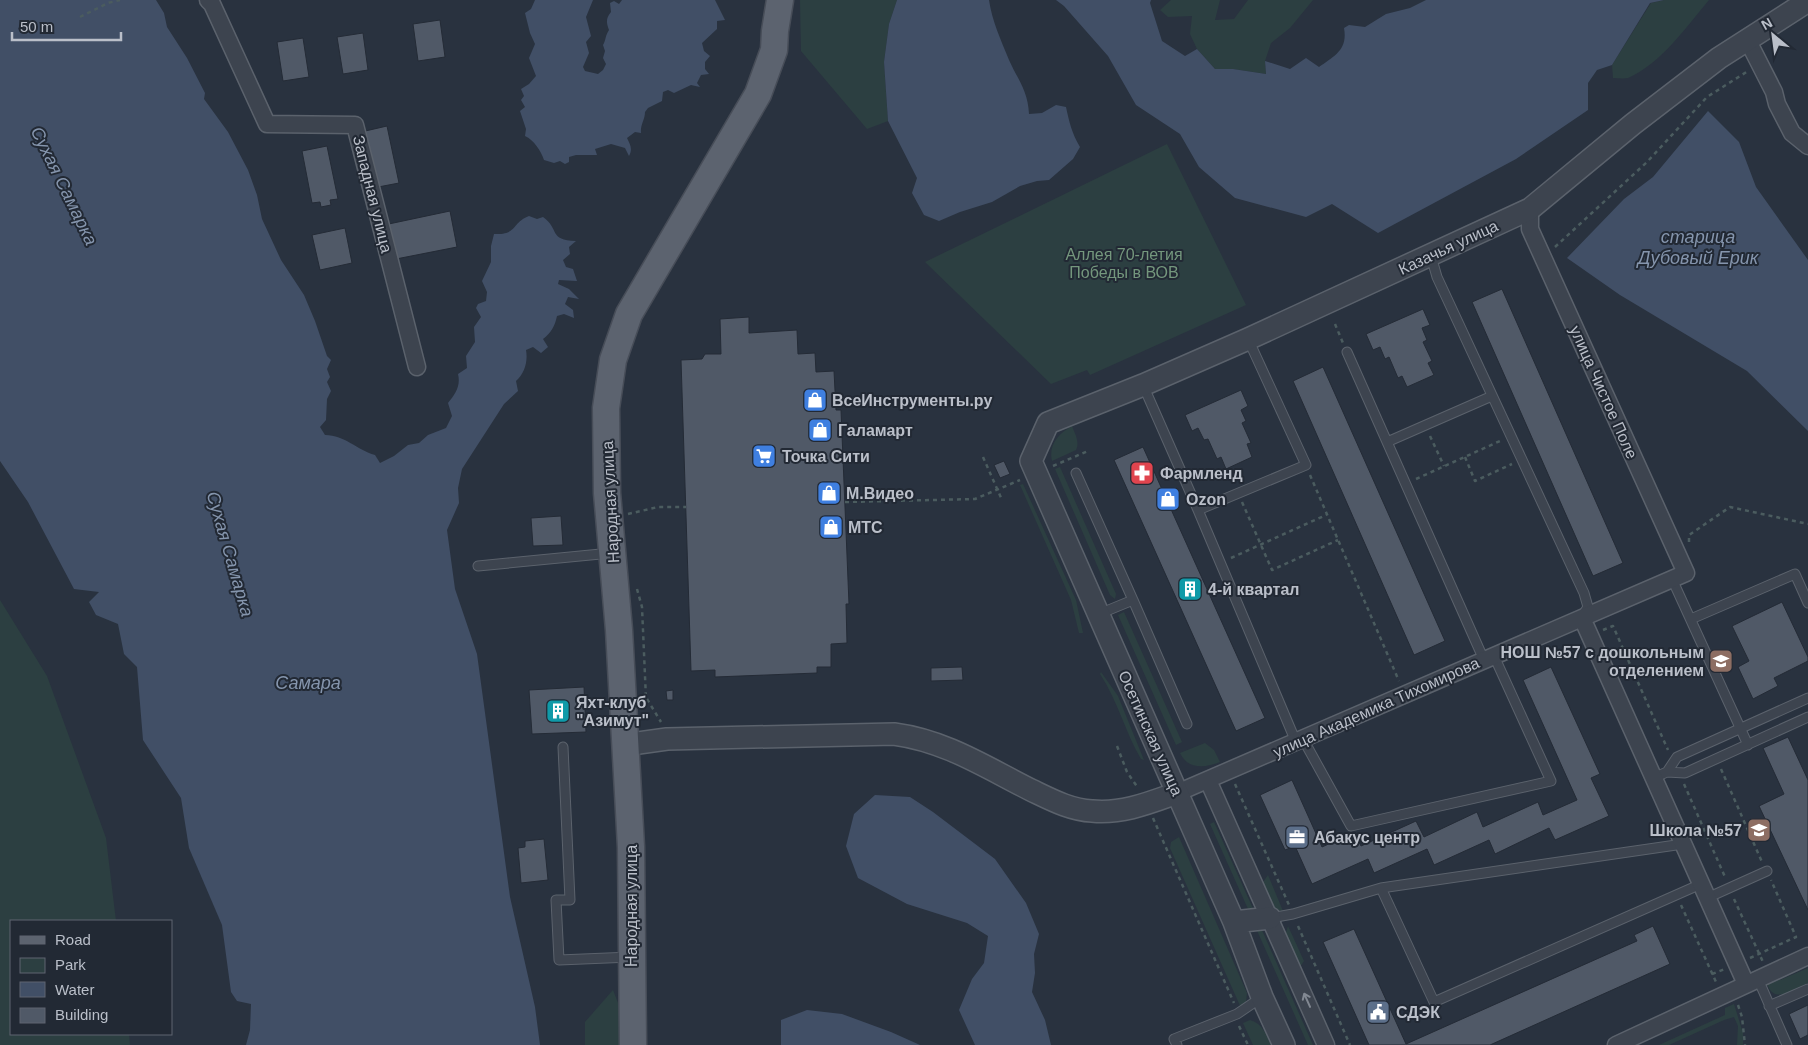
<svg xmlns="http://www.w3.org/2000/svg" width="1808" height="1045" font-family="Arial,sans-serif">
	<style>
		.green { fill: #2c3f41 }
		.water { fill: #414f66 }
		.building { fill: #505967; stroke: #242b36 }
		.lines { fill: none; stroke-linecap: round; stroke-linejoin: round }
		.service-casing { stroke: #5b626c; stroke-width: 11 }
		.minor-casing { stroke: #5b626c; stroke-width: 19 }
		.tertiary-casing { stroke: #5b626c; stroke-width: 24 }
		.primary-casing { stroke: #474d58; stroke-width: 29 }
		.path { stroke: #4b5c5f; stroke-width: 2.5; stroke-dasharray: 4 4; stroke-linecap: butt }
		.service { stroke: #3d444f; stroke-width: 9 }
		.minor { stroke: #3d444f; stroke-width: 16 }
		.tertiary { stroke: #3d444f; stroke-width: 21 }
		.primary { stroke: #5c636f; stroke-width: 26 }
		.oneway { stroke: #828892 }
		.labels { text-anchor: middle; stroke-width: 4; stroke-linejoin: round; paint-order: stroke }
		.street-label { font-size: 16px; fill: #babfc9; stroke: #222934 }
		.park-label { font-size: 16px; fill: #74977d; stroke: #222934 }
		.poi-label { font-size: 16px; font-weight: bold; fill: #babfc9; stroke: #222934; text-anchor: start }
		.water-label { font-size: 18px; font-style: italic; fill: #8595ad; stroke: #222934 }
	</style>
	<rect width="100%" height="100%" fill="#29323f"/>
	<!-- green -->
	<path class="green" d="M800 0H897L889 24 884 62 888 121 867 129 801 51Z
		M1171 0H1220L1215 20 1234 19 1248 0H1313L1290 28 1271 43 1265 61 1266 74 1233 69H1215L1197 49 1190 34 1192 16 1168 17 1160 10Z
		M1664 0H1709C1686 27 1662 63 1628 78 1624 79 1618 78 1613 78L1612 65 1651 3Z
		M1167 144 1246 305 1090 375 1087 370 1051 384 925 262Z
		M1072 426C1075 434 1080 442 1076 450L1052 461C1048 445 1059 433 1072 426Z
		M1060 467 1116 594 1115 599 1110 595 1055 469Z
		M1023 484 1076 600 1083 633H1079L1071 600 1020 485Z
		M0 600 47 676 106 838 116 921H11V1034H129L130 1045H0Z
		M1124 612 1182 742 1176 745 1118 615Z
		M1101 672 1118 696 1144 760 1141 759C1125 732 1118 701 1100 674Z
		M1205 743 1214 750 1220 762C1205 768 1188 770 1180 753Z
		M1214 822 1255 913 1250 912 1248 909 1210 824Z
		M1179 837 1247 993 1246 1002 1241 1008 1170 848 1171 842Z
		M1268 875 1283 911 1274 909 1261 885Z
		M1255 926 1261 928 1313 1045H1308Z
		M1288 926 1304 961 1298 970 1285 936Z
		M1808 968V983C1799 987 1781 1000 1772 992 1769 990 1768 985 1766 982L1776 977 1780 980Z
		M613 990 622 1013 624 1045H585V1022Z
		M1734 1004 1743 1033V1045H1737L1738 1026 1734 1017 1724 1020 1669 1045H1659L1725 1015V1008Z
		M1250 1020C1263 1024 1266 1034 1271 1045H1253L1243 1023Z"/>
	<!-- water -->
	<path class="water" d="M0 0H156L164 13 167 27 187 58 205 93 204 99 228 132 248 170 257 195 262 219 281 260 304 295 315 321 327 356 331 360 327 369 330 377 327 382 331 391 327 399 326 420 320 427 325 435C345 435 357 450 375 455L380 463 394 456 408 445 419 443 428 435 446 428 452 416 448 403C455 394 461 386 458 374L467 368 466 356 475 342 474 327 481 317 476 308 478 304 486 301 487 292 482 281 491 262V246L494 234C518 235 511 223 529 216L537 219 543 217C560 229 548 240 576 241L569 247 570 254 563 260 566 267 573 269 577 281 559 280 558 284 569 289 579 299 568 297 565 304 573 310 574 318 564 314 557 316C555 326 551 333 543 339L548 347 541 353 533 347 526 350C528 361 525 373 516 381L518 391 504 404 462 469 458 488 459 503 447 530 455 589 477 654 510 897 535 1007 540 1045H246L250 1030 251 1004 237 1001 231 992 222 925 189 848 181 798 143 740 137 667 124 654 118 624 96 615 89 602 99 592 74 589 28 502 0 461Z
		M535 0H593L586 17 591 36 586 42 589 53 583 67 585 71 598 74 603 70 606 64 603 58 605 51 603 45C606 40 605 36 609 30 606 22 606 18 611 12L610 3 614 1 619 4 622 0H715L725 20 717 21V29L702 43 704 51 710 56 705 62V69L709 74 701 75 697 83 700 87 691 85 674 93 668 90 663 92 662 101 648 108 645 112C645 120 640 125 641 133L635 132 627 138C630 144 633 149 629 156L625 148 611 144 595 149 597 155H576L569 157V162L565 164 560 161 554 163 544 160C541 151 534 140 525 136L526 129 520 111 525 107 521 100 524 96 521 89 529 84 536 76 529 58 535 44 530 33 525 13 531 9Z
		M897 0H989C992 21 1001 40 1009 60 1018 80 1028 91 1029 114L1042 113 1056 105 1066 107C1069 121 1072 134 1080 147L1073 159 1049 180 1037 181 1020 186 992 202 960 212 939 221 924 215 912 193 917 178 888 121 884 62 889 24Z
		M1056 0H1151L1150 3 1162 41 1185 56 1197 49 1215 69H1233L1266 74 1265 61 1290 69 1306 58 1319 67C1334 56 1348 50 1344 28L1349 25 1365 27 1386 14 1410 8 1426 0H1664L1650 3 1612 65 1597 70 1588 83V110L1516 159 1378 233 1332 204 1306 217 1235 198 1199 167 1180 134 1136 105 1108 56 1064 6Z
		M1708 111 1739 142 1756 187 1808 260V431L1747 371 1620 295 1567 258 1624 199 1653 177Z
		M875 795 910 797 933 812 995 859 1026 903 1039 934 1034 954 1035 973 1032 992 1045 1020 1051 1045H975L959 1010 972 979 984 963 988 936 967 923 907 904 858 878 846 846 854 814Z
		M807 1010 842 1014 891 1032 920 1045H781V1020Z"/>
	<!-- building -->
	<path class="building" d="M440 20 445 57 418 61 413 24Z
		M363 33 368 70 343 74 337 37Z
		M303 38 309 77 283 81 277 42Z
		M387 126 399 183 373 188 361 132Z
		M327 146 338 199 330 200 331 205 321 207 320 202 312 203 302 151Z
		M450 211 457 247 391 260 384 225Z
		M345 228 352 263 320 270 312 235Z
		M1502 289 1623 563 1593 576 1472 302Z
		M1423 309 1430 325 1422 328 1427 340 1423 342 1432 361 1428 363 1434 375 1407 387 1402 376 1398 378 1389 357 1385 359 1380 347 1373 350 1366 334Z
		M749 317V333L797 330 798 354 815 353 816 372 834 371 836 410H841L849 604H846L847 643 831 644V667H817V673L715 677V670L691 671 681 360 702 359 705 354H721L720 319Z
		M1323 367 1445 641 1414 655 1293 381Z
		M1241 390 1248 406 1241 410 1246 421 1242 423 1251 443 1247 444 1252 457 1226 469 1221 457 1217 459 1208 439 1204 440 1198 428 1192 431 1185 415Z
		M1143 447 1265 718 1236 731 1114 460Z
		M1004 461 1010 474 1000 478 994 465Z
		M561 516 563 545 533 546 531 518Z
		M1782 602 1808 657V661L1774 678 1778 686 1753 699 1738 667 1749 661 1732 626Z
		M962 667 963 680 931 681V668Z
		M1551 667 1600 774 1591 778 1609 816 1555 840 1549 828 1495 854 1489 840 1434 865 1427 849 1374 873 1368 859 1312 884 1295 846 1285 850 1260 795 1292 780 1322 847 1355 832 1361 846 1416 821 1424 837 1477 812 1483 827 1538 802 1543 815 1577 800 1523 680Z
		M584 687 586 732 532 734 529 690Z
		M673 690V700H667L666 691Z
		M1788 737 1808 780V910L1759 806 1784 794 1763 748Z
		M544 839 548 880 521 883 518 848 525 847V841Z
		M1653 926 1670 964 1490 1045H1369L1323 942 1354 929 1406 1044 1637 941 1634 935Z
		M1808 1005V1035L1800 1039 1789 1014Z"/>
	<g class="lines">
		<!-- service casing -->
		<g class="service-casing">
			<path id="service" d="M1431 256 1437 277 1584 593 1588 607 1583 615
				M1347 352 1484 660
				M1143 385 1198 510 1296 742
				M1387 442 1492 396
				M1076 473 1133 600 1099 614
				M1198 510 1306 465 1248 339
				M478 566 611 553
				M1672 579 1748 745
				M1133 600 1187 724
				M1691 619 1795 574 1808 603
				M1303 739 1351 826 1551 781 1494 656
				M563 747 570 900H556L559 960 631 957
				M1667 772 1685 773 1808 717
				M1653 778 1667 772 1677 757 1808 698
				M1381 888 1434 1002 1701 884
				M1707 898 1767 871
				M1270 918 1293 914 1381 888 1683 844
				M1758 979 1787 1045
				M1769 1006 1808 989
				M1177 1045 1174 1039 1237 1014 1262 997"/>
		</g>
		<!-- minor casing -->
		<g class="minor-casing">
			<path id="minor" d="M208 0 212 4 267 124 355 125 417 367
				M1747 39 1774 92 1777 104 1792 133 1808 146
				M1582 618 1746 984
				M1211 787 1326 1045
				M1177 793 1686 573 1530 229V209
				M1616 1045 1808 956"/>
		</g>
		<!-- tertiary casing -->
		<g class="tertiary-casing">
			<path id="tertiary" d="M624 745 667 739 894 734C946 741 985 767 1031 790 1050 799 1070 810 1092 811 1122 814 1149 803 1177 793
				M1234 922 1270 918
				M1284 1045 1262 997 1234 922 1031 461 1048 423 1143 385 1248 339 1530 209 1633 124 1719 58 1808 1"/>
		</g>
		<!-- primary casing -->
		<g class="primary-casing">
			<path id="primary" d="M633 1045 631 847 619 630 607 493 606 408 613 360 629 314 758 94 774 50 775 31 780 0"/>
		</g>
		<!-- path -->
		<path class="path" d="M80 17 108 3 120 0
			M1555 247 1647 162 1707 97 1748 71
			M1335 324 1343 343
			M1430 436 1444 466
			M983 457 1002 500
			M1465 457 1475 481 1512 464
			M1053 466 1088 451
			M1310 475 1399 681
			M1416 479 1500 441
			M845 502 975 499 1020 480
			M1242 502 1272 570 1338 540
			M628 514 658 507H686
			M1689 542V535L1730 507 1808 524
			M1231 558 1326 515
			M637 589 642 607 646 699
			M1603 630 1613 626 1668 750
			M647 699 661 722
			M1117 746 1127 772 1138 788
			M1721 769 1762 862
			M1235 784 1289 905
			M1684 784 1725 877
			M1153 818 1234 1003
			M1734 899 1763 962
			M1681 905 1716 982
			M1298 926 1350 1045
			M1750 958 1796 937 1771 880
			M1712 974 1725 969
			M1738 1005 1742 1017 1745 1045
			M1239 1026 1248 1045"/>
		<!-- service -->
		<use href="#service" class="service"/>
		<!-- minor -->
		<use href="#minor" class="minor"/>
		<!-- tertiary -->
		<use href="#tertiary" class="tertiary"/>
		<!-- primary -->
		<use href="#primary" class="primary"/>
	</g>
	<!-- one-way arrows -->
	<defs><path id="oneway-shaft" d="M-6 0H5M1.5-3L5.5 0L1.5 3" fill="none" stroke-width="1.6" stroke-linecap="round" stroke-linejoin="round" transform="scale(1.25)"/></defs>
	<use class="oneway" href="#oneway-shaft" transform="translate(1307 1000) rotate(-114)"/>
	<!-- icons -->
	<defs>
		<g id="shop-square" transform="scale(1.25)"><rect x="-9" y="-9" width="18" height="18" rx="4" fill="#3f7fe0" stroke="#222934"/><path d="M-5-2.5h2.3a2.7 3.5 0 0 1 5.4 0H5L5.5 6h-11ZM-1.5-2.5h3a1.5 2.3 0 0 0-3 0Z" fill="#fff"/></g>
		<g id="supermarket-square" transform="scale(1.25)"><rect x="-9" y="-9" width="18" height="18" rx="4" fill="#3f7fe0" stroke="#222934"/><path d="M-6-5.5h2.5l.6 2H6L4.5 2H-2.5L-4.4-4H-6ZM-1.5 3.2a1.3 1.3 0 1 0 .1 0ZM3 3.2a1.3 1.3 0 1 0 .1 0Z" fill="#fff"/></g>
		<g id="pharmacy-square" transform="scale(1.25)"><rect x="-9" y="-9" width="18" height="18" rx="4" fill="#e0444e" stroke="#222934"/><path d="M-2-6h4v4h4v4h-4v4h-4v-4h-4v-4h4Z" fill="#fff"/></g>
		<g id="building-square" transform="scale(1.25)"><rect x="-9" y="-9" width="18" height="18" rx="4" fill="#0f9aa8" stroke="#222934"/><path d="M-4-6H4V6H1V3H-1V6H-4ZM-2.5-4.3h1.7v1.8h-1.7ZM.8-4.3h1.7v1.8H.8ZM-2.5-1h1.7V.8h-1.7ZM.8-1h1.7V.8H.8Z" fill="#fff"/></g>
		<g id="school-square" transform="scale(1.25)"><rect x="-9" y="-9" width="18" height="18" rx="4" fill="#8d6e63" stroke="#222934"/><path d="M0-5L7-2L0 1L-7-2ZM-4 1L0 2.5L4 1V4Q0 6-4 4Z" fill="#fff"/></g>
		<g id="office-square" transform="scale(1.25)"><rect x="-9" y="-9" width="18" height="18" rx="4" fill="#5c6f8a" stroke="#222934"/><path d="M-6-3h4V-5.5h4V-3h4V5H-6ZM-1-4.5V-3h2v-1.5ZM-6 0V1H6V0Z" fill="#fff"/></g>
		<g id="civic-square" transform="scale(1.25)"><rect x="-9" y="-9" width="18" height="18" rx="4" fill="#5c6f8a" stroke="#222934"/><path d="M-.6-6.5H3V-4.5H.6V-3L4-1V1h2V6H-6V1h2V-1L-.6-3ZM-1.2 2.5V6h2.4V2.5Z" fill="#fff"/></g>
	</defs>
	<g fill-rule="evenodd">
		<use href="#shop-square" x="815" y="400"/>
		<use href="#shop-square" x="820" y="430"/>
		<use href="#supermarket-square" x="764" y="456"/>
		<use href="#pharmacy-square" x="1142" y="473"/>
		<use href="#shop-square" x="829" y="493"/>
		<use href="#shop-square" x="1168" y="499"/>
		<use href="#shop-square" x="831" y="527"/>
		<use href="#building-square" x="1190" y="589"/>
		<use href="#school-square" x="1721" y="661"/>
		<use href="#building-square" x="558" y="711"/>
		<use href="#school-square" x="1759" y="830"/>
		<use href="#office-square" x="1297" y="837"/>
		<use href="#civic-square" x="1378" y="1012"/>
	</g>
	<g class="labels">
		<!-- street labels -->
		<g class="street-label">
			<text transform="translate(373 194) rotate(76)" y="6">Западная улица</text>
			<text transform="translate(1448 247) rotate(-25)" y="6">Казачья улица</text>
			<text transform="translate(1604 392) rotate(66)" y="6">улица Чистое Поле</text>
			<text transform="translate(610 502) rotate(-93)" y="6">Народная улица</text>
			<text transform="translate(1376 707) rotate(-24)" y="6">улица Академика Тихомирова</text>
			<text transform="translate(1151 733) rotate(66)" y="6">Осетинская улица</text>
			<text transform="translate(631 906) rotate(-90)" y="6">Народная улица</text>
		</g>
		<!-- park labels -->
		<g class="park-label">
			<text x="1124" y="260">Аллея 70-летия<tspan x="1124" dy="18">Победы в ВОВ</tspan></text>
		</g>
		<!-- poi labels -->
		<g class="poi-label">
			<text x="832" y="406">ВсеИнструменты.ру</text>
			<text x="838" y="436">Галамарт</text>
			<text x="782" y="462">Точка Сити</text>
			<text x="1160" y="479">Фармленд</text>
			<text x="846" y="499">М.Видео</text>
			<text x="1186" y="505">Ozon</text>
			<text x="848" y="533">МТС</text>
			<text x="1208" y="595">4-й квартал</text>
			<text x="1704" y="658" text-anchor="end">НОШ №57 с дошкольным<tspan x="1704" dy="18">отделением</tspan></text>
			<text x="576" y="708">Яхт-клуб<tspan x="576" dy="18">"Азимут"</tspan></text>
			<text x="1742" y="836" text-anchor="end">Школа №57</text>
			<text x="1314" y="843">Абакус центр</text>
			<text x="1396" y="1018">СДЭК</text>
		</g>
		<!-- water labels -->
		<g class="water-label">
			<text transform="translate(64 186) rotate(64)" y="6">Сухая Самарка</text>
			<text x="1698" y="243">старица<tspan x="1698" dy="21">Дубовый Ерик</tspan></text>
			<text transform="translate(230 554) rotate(74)" y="6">Сухая Самарка</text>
			<text x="308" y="689">Самара</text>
		</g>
	</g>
	<!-- legend -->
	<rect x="10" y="920" width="162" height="115" fill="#222934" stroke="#5f6570"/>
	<rect x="20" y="936" width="25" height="8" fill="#5c636f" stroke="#5f6570"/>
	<text x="55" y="945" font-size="15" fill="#babfc9">Road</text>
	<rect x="20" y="958" width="25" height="15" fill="#2c3f41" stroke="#5f6570"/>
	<text x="55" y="970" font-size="15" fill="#babfc9">Park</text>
	<rect x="20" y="982" width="25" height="15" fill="#414f66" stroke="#5f6570"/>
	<text x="55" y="995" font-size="15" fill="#babfc9">Water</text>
	<rect x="20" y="1008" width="25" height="15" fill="#505967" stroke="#5f6570"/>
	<text x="55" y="1020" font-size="15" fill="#babfc9">Building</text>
	<!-- north arrow -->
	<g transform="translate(1773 35) rotate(331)" stroke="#222934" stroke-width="4" paint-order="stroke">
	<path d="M0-4L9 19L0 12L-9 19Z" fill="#babfc9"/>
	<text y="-8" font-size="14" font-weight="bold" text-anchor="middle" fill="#babfc9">N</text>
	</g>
	<!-- scale -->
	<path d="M12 32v8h109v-8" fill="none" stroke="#babfc9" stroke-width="2.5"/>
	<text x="20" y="32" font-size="15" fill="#babfc9" stroke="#222934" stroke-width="4" paint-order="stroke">50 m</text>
</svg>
